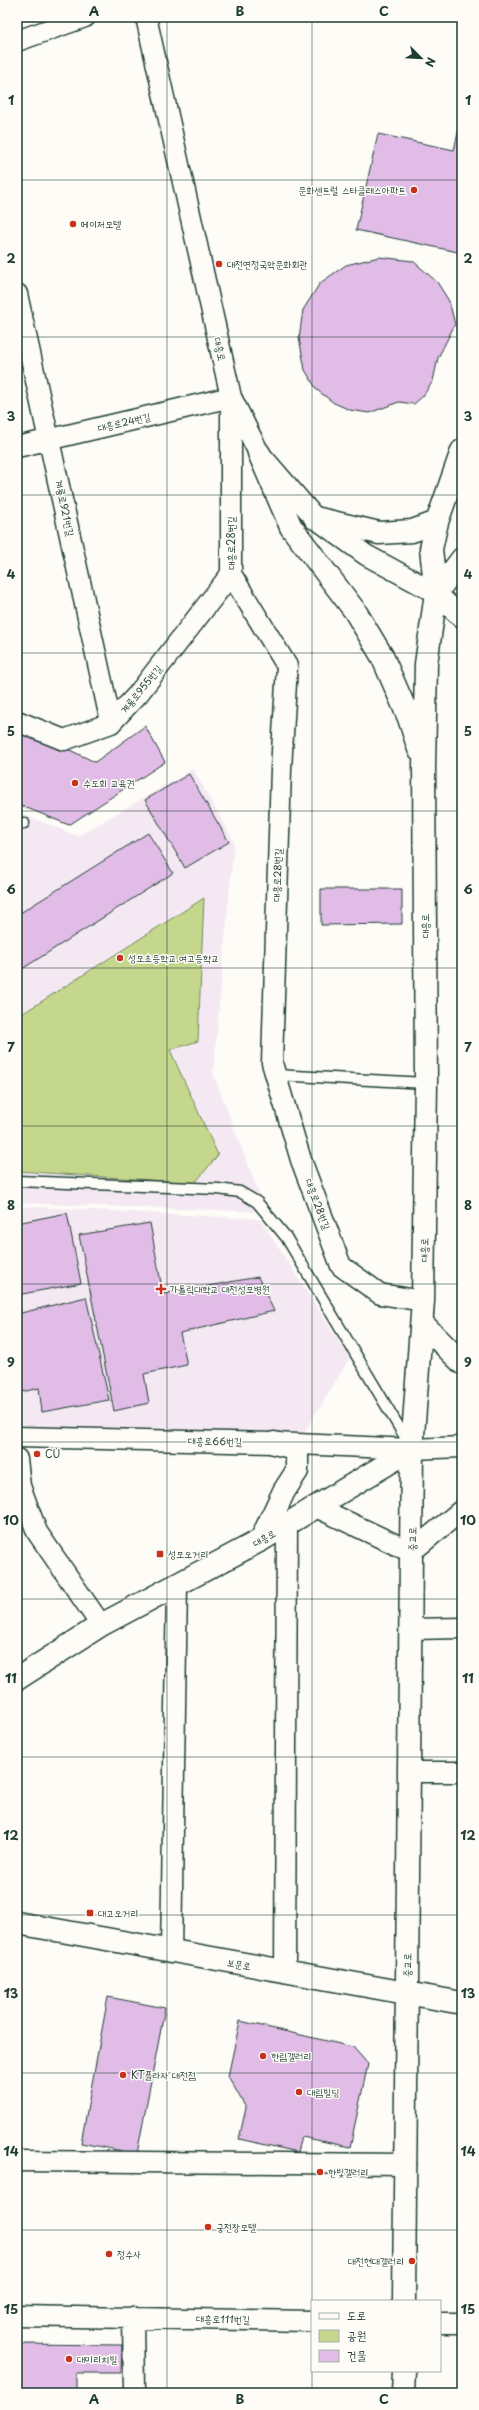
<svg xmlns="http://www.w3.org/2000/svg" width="479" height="2410" font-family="'Playpen Sans','Poor Story',sans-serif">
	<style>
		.built { fill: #f4e9f2 }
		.green { fill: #c5d78c; stroke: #728a60 }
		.building { fill: #e0bce7; stroke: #1f3d34 }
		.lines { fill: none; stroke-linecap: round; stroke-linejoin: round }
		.lane-casing { stroke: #1f3d34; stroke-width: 13 }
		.street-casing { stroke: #1f3d34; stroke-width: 23 }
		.secondary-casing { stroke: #1f3d34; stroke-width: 25 }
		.lane { stroke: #fdfcf7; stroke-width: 10 }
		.street { stroke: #fdfcf7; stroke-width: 20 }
		.secondary { stroke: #fdfcf7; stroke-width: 22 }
		.grid { fill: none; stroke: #1f3d34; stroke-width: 1; stroke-opacity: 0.55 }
		.poi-dot { fill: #c8321e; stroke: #fdfcf7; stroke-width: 1.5 }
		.labels { text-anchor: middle; stroke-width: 3; stroke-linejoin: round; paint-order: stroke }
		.poi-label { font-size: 10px; fill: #1f3d34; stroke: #fdfcf7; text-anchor: start }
		.street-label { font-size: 10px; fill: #1f3d34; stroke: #fdfcf7 }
		.neatline { fill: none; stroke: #1f3d34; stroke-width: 1.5 }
		.grid-label { font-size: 13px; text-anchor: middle; font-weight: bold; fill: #1f3d34 }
	</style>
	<rect width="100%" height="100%" fill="#fdfcf7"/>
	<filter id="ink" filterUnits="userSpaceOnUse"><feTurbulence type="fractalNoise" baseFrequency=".025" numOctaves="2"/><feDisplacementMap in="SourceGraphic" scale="8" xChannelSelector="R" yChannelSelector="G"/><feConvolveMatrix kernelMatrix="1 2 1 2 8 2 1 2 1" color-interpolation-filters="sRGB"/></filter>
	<g filter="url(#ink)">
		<!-- built -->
		<path class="built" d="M193 769 234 842 213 1073 266 1212 17 1203V812L78 836Z
			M17 1206 260 1219 350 1358 302 1436 17 1425Z"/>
		<!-- green -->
		<path class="green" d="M204 898 198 1041 170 1050 218 1155 195 1183 17 1171V1017Z"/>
		<!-- building -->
		<path class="building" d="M462 115V253L356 230 378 134 454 150Z
			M379 257 413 261 437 282 449 301 455 324 438 358 433 381 423 396 414 404 399 402 369 413 350 410 334 403 317 390 305 370 299 338 303 310 320 283 346 265Z
			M17 725 95 762 145 726 165 762 69 825 17 804Z
			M189 774 229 842 185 868 145 800Z
			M148 833 173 873 19 971 17 967V915Z
			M321 889H402V924L321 925Z
			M67 1213 81 1283 17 1295V1223Z
			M150 1223 163 1294 258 1277 274 1311 180 1333 187 1365 144 1374 149 1403 114 1411 79 1235Z
			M86 1297 109 1400 42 1412 39 1388 22 1392 17 1363V1314Z
			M108 1997 165 2008 137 2154 81 2143Z
			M240 2021 353 2047 368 2064 350 2147 302 2137 298 2152 239 2139 246 2108 228 2076Z
			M17 2344 122 2345 121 2373H76V2393H17Z"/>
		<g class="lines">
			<!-- lane casing -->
			<g class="lane-casing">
				<path id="lane" d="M17 824 24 823
					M276 1075 426 1083
					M17 1181 218 1189 240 1192 257 1202 286 1237 409 1444"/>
			</g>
			<!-- street casing -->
			<g class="street-casing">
				<path id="street" d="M146 17 231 397 259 453 315 518 366 555 436 593 462 618
					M17 41 85 17
					M17 294 111 723
					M17 447 231 397V574L287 666 281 769 272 1063 301 1160 341 1266 380 1294 423 1301
					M17 721 64 740 111 723 138 694 231 574
					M17 1437 274 1443 412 1449 462 1447
					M17 1459 20 1486 37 1532 101 1625
					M316 1507 411 1552 462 1510
					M411 1629 462 1628
					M409 1772H462
					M171 1952 177 1585
					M285 1972 287 1525
					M17 2161 406 2164
					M17 2316 312 2321
					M133 2317 134 2393
					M440 2323H462"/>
			</g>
			<!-- secondary casing -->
			<g class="secondary-casing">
				<path id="secondary" d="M259 453 291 527 355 611 382 656 409 718 419 749
					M315 518 379 533 412 531 437 522
					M436 593 431 549 437 522 462 451
					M422 1323 462 1363
					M261 1540 284 1491 297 1471V1456L291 1447 274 1443
					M17 1679 101 1625 261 1540 412 1449
					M17 1923 462 2003
					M404 2301 412 1449 423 1301 426 1083 424 767 426 664 436 593 462 559
					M403 2393 404 2371"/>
			</g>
			<!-- lane -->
			<use href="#lane" class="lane"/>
			<!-- street -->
			<use href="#street" class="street"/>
			<!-- secondary -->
			<use href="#secondary" class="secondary"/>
		</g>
	</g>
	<!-- grid -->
	<path class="grid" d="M167 17V2393M312 17V2301M17 180H462M17 337H462M17 495H462M17 653H462M17 811H462M17 968H462M17 1126H462M17 1284H462M17 1442H462M17 1599H462M17 1757H462M17 1915H462M17 2073H462M17 2230H462M312 2301V2371M312 2371V2393"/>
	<!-- markers -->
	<g class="poi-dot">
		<circle cx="414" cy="190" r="4"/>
		<circle cx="73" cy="224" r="4"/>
		<circle cx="219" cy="264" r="4"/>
		<circle cx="75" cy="783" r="4"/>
		<circle cx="120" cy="958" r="4"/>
		<path d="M159 1283h4v4h4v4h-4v4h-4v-4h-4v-4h4z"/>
		<circle cx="37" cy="1454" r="4"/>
		<rect x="156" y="1550" width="8" height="8" rx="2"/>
		<rect x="86" y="1909" width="8" height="8" rx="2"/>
		<circle cx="263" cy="2056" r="4"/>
		<circle cx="123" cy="2075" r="4"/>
		<circle cx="299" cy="2092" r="4"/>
		<circle cx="320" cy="2172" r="4"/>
		<circle cx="208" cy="2227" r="4"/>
		<circle cx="109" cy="2254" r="4"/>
		<circle cx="412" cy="2261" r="4"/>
		<circle cx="69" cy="2359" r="4"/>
	</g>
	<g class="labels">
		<!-- poi labels -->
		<g class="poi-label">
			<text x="406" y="194" text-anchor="end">문화센트럴 스타클래스아파트</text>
			<text x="81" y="228">메이저모텔</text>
			<text x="227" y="268">대전연정국악문화회관</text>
			<text x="83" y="787">수도회 교육권</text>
			<text x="128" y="962">성모초등학교.여고등학교</text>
			<text x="170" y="1293">가톨릭대학교 대전성모병원</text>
			<text x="45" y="1458">CU</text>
			<text x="168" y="1558">성모오거리</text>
			<text x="98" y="1917">대고오거리</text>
			<text x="271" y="2060">한림갤러리</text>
			<text x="131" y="2079">KT플라자 대전점</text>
			<text x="307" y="2096">대림빌딩</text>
			<text x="328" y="2176">한빛갤러리</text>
			<text x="216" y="2231">궁전장모텔</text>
			<text x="117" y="2258">정수사</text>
			<text x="404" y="2265" text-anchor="end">대전현대갤러리</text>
			<text x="77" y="2363">대미리치빌</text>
		</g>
		<!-- street labels -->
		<g class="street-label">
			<text transform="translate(220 349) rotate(77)" y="4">대흥로</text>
			<text transform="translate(124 422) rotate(-13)" y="4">대흥로24번길</text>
			<text transform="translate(65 508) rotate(78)" y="4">계룡로921번길</text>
			<text transform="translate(231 543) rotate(-90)" y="4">대흥로28번길</text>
			<text transform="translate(141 689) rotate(-51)" y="4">계룡로955번길</text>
			<text transform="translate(277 875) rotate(-88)" y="4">대흥로28번길</text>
			<text transform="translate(425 926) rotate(-90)" y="4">대흥로</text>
			<text transform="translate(318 1204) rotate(69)" y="4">대흥로28번길</text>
			<text transform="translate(424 1250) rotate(-89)" y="4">대흥로</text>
			<text transform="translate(215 1441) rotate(1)" y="4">대흥로66번길</text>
			<text transform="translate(264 1538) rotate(-30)" y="4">대흥로</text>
			<text transform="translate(412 1539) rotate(-89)" y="4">중교로</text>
			<text transform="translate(239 1964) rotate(10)" y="4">보문로</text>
			<text transform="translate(407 1965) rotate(-89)" y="4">중교로</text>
			<text transform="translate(223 2319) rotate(1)" y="4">대흥로111번길</text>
		</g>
	</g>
	<!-- margin -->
	<rect width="479" height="2410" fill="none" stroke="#fdfcf7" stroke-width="44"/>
	<!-- legend -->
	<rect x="311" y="2300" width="130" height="72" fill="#fdfcf7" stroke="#a4b0a9"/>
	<rect x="319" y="2313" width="20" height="6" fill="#fdfcf7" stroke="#a4b0a9"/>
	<text x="347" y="2320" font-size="12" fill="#1f3d34">도로</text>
	<rect x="319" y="2330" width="20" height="12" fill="#c5d78c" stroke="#a4b0a9"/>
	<text x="347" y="2340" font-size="12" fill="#1f3d34">공원</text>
	<rect x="319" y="2350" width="20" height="12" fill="#e0bce7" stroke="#a4b0a9"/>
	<text x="347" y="2360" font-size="12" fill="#1f3d34">건물</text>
	<!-- north arrow -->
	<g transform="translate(421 58) rotate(114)" stroke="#fdfcf7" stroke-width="3" paint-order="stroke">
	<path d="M0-3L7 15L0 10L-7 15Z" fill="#1f3d34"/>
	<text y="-6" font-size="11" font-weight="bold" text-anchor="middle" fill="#1f3d34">N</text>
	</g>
	<rect x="22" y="22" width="435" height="2366" class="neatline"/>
	<g class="grid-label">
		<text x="94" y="16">A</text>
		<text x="240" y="16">B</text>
		<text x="384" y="16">C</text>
		<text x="11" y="105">1</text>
		<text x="468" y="105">1</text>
		<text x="11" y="263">2</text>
		<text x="468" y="263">2</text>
		<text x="11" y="421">3</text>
		<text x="468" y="421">3</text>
		<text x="11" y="579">4</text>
		<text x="468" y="579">4</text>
		<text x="11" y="736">5</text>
		<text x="468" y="736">5</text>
		<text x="11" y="894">6</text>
		<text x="468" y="894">6</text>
		<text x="11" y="1052">7</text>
		<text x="468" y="1052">7</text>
		<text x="11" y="1210">8</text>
		<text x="468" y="1210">8</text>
		<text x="11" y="1367">9</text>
		<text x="468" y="1367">9</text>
		<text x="11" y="1525">10</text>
		<text x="468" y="1525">10</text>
		<text x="11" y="1683">11</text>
		<text x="468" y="1683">11</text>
		<text x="11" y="1840">12</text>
		<text x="468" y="1840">12</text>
		<text x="11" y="1998">13</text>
		<text x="468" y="1998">13</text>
		<text x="11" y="2156">14</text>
		<text x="468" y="2156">14</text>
		<text x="11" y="2314">15</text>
		<text x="468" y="2314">15</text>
		<text x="94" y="2404">A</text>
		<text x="240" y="2404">B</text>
		<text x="384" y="2404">C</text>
	</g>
</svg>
